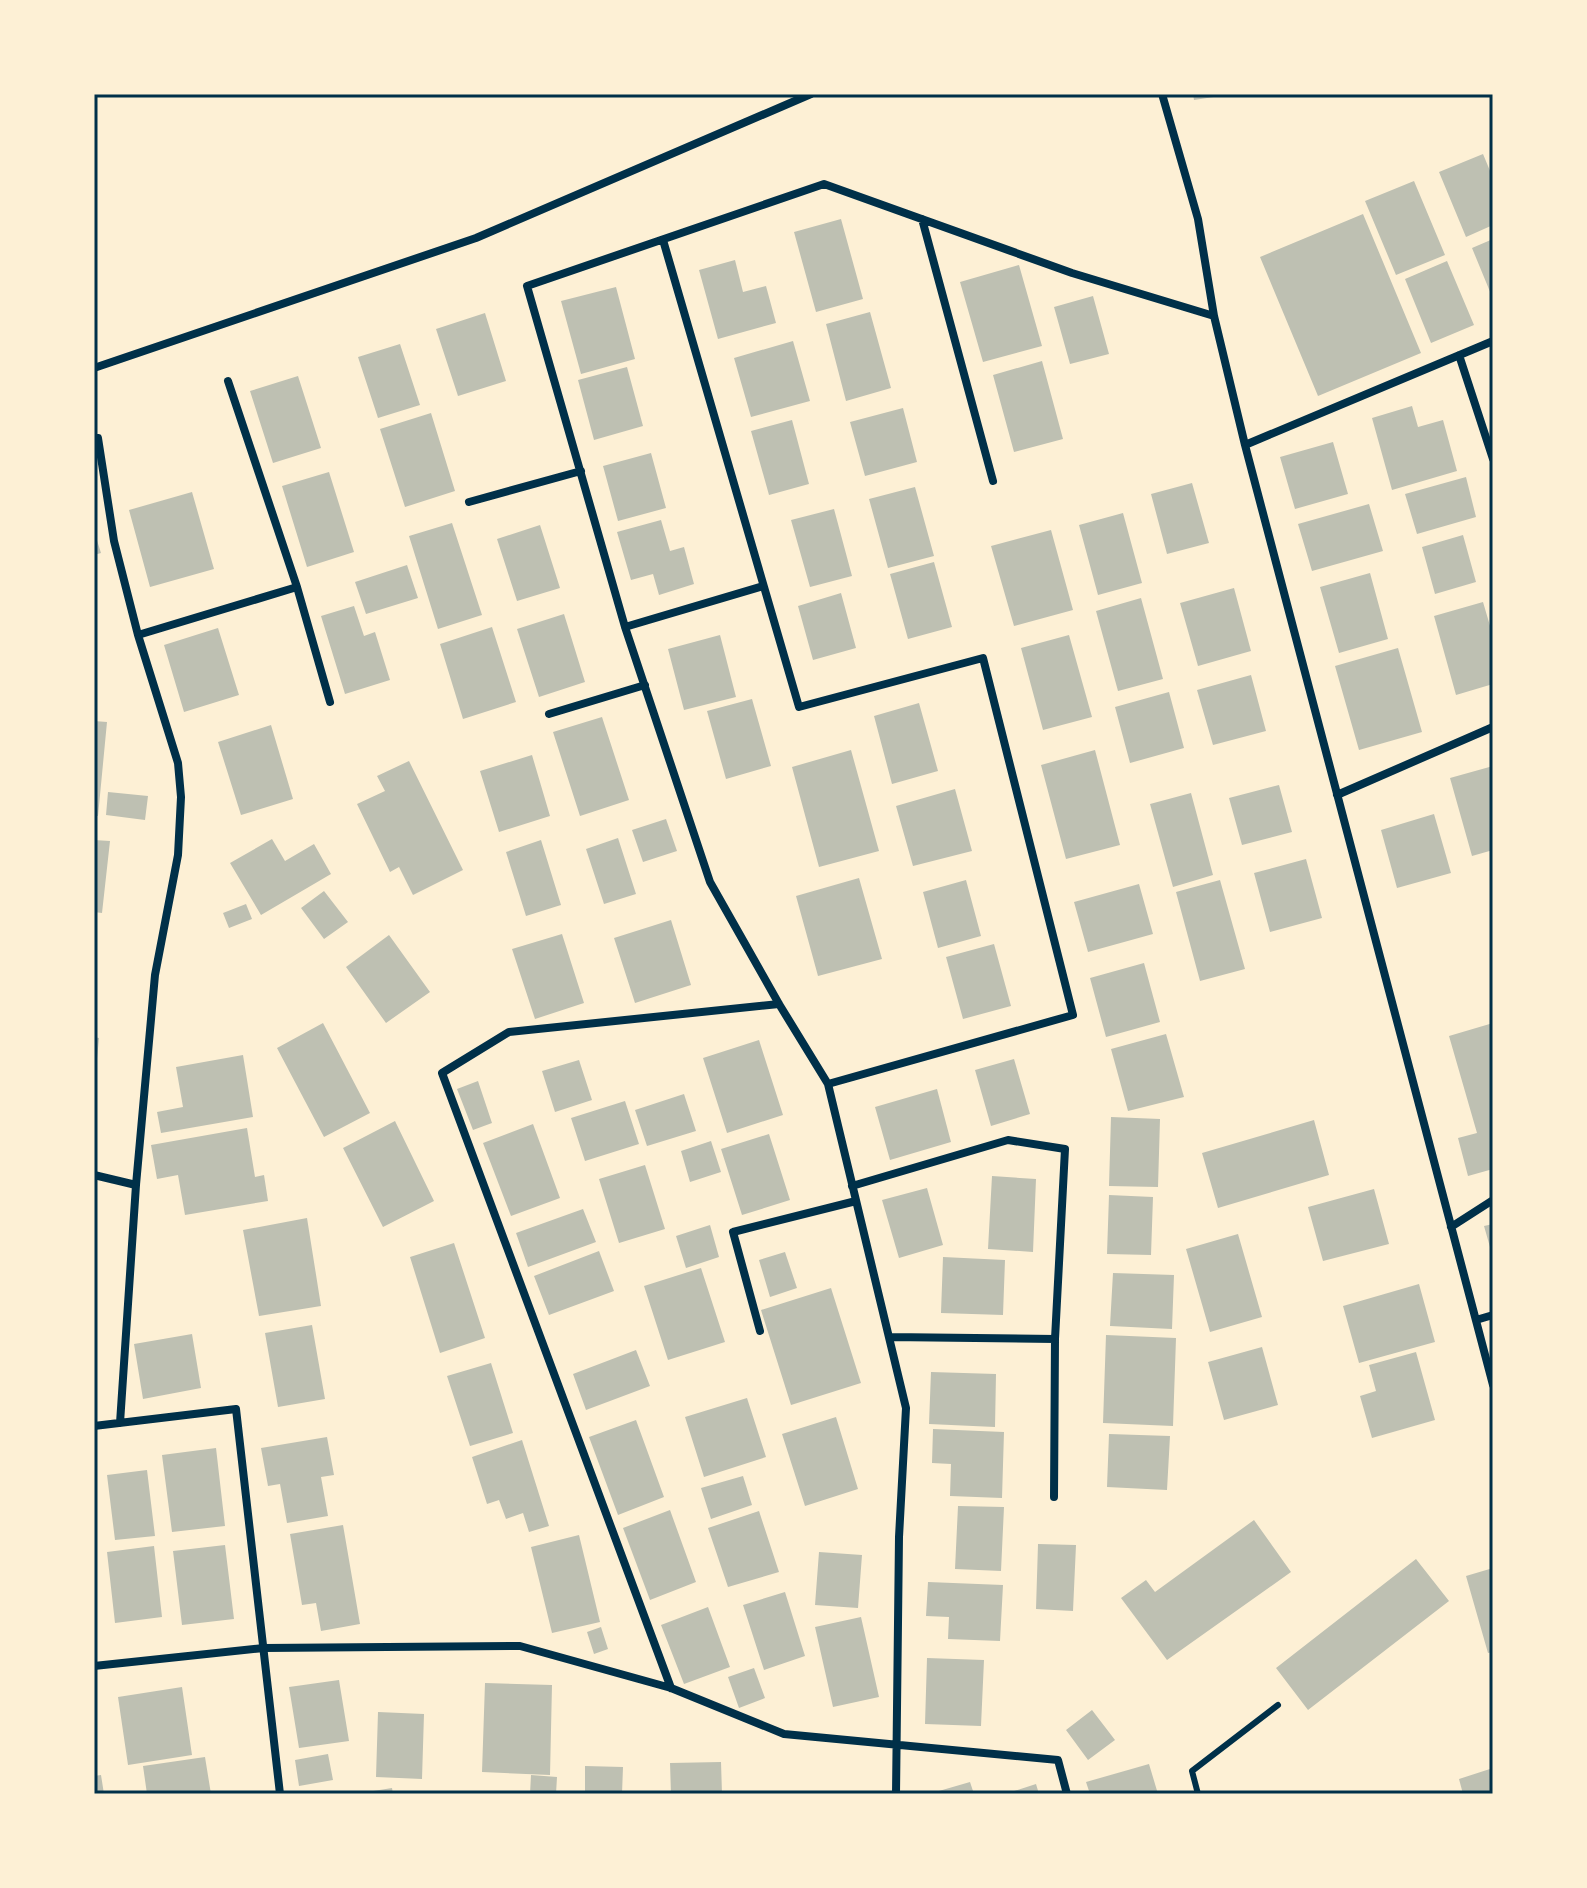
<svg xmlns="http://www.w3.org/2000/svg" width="1587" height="1888" font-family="'IBM Plex Sans',sans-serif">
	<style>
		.building { fill: #bec0b2 }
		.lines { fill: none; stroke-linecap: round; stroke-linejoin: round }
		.service { stroke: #003049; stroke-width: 6 }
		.minor { stroke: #003049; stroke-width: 8 }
		.neatline { fill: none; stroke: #003049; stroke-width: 3 }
	</style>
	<rect width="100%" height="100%" fill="#fdf0d5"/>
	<!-- building -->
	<path class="building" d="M1193 94H1220V96L1194 100Z
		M1483 154 1493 178V225L1466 237 1439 172Z
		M1414 181 1445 255 1396 275 1365 201Z
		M1363 214 1421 353 1318 396 1260 257Z
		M841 219 863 299 816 312 794 232Z
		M1493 239V299L1472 248Z
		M735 260 743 292 766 286 776 323 718 339 699 270Z
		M1447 261 1474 325 1431 343 1405 279Z
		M1019 265 1042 346 983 362 960 282Z
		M616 287 635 359 581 374 561 301Z
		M1093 296 1109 354 1070 364 1054 307Z
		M870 312 891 388 846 401 826 324Z
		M485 313 506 381 458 396 436 329Z
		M793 341 810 401 751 417 734 358Z
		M400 344 420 405 378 418 358 357Z
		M1042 361 1063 439 1014 452 993 375Z
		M627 367 643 426 594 440 578 380Z
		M298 376 321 448 273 463 250 391Z
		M1412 406 1418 427 1443 420 1457 471 1392 490 1372 418Z
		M903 408 917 462 865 476 850 422Z
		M431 413 455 491 405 507 380 429Z
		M792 420 809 484 769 495 751 431Z
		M1333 442 1348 494 1295 509 1280 457Z
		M651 453 666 508 618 521 603 466Z
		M329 472 354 552 307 567 282 486Z
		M1466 477 1476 517 1417 534 1405 494Z
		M1192 483 1209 543 1167 554 1151 494Z
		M915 487 934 556 888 568 869 499Z
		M192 492 214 569 150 587 129 510Z
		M1369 504 1383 551 1312 571 1298 524Z
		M834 509 852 576 810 587 791 520Z
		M1123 513 1142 583 1098 595 1079 525Z
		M661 520 670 551 684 547 694 584 659 595 653 574 631 580 617 532Z
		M452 523 482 615 438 629 409 536Z
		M540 525 560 588 517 601 497 539Z
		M1051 530 1073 610 1014 626 991 546Z
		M94 531 101 553 94 555Z
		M1463 535 1476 582 1435 594 1422 547Z
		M934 562 952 627 908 639 890 574Z
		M407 565 418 598 366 614 355 582Z
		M1370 573 1388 639 1339 653 1320 587Z
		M1234 588 1251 651 1198 666 1180 603Z
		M841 593 856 648 813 660 798 606Z
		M1141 598 1163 679 1118 691 1096 611Z
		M1483 602 1493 636V684L1456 695 1434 616Z
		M354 606 364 636 375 632 390 680 345 694 321 616Z
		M564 614 585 682 539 697 517 629Z
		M492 627 516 702 463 719 440 644Z
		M218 628 239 695 184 712 164 645Z
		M720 635 736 697 684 710 668 649Z
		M1069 635 1092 717 1043 730 1021 648Z
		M1398 648 1422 732 1359 750 1335 666Z
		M1251 675 1266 731 1213 745 1197 690Z
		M1169 692 1184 748 1130 763 1115 707Z
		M752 699 771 766 726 779 707 711Z
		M919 703 938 771 892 784 874 716Z
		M602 717 629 800 580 816 553 732Z
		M94 721 107 722 98 816H94Z
		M271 725 293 799 241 815 218 742Z
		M851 750 879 851 819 867 792 767Z
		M1095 750 1120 845 1066 859 1041 765Z
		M532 755 550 816 499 832 480 771Z
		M409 761 463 870 413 895 399 867 390 872 357 804 385 791 377 776Z
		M1493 766V850L1472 856 1450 778Z
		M1279 785 1292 832 1242 845 1229 798Z
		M955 789 972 851 913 866 896 806Z
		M108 792 148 796 145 820 106 815Z
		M1191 793 1213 875 1173 887 1150 804Z
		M1434 814 1451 873 1397 888 1381 830Z
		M666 819 677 851 643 862 632 830Z
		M618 838 636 894 604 904 586 849Z
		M272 839 285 861 314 844 331 874 261 915 230 863Z
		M94 840 110 841 102 913 94 912Z
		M541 840 561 905 526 916 506 852Z
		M1306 859 1322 918 1270 932 1254 873Z
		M859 878 882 959 818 976 796 896Z
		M966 880 981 936 938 948 923 892Z
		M1220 880 1245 969 1200 981 1176 892Z
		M1139 884 1153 934 1088 952 1074 902Z
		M324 891 348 922 324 939 301 908Z
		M246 904 252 919 229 928 223 913Z
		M671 920 691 985 635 1003 614 938Z
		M562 934 584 1003 535 1019 512 949Z
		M389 935 430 992 386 1023 346 967Z
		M994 944 1011 1006 963 1019 946 957Z
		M1144 963 1160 1022 1106 1037 1090 978Z
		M323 1023 370 1113 324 1137 277 1048Z
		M1493 1023V1169L1468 1176 1458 1138 1477 1133 1449 1036Z
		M1166 1034 1184 1097 1128 1111 1111 1049Z
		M94 1037 99 1038 96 1069H94Z
		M759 1040 783 1115 727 1133 703 1058Z
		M243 1055 253 1117 161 1133 157 1112 183 1107 176 1067Z
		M1014 1059 1030 1114 991 1126 975 1070Z
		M579 1060 592 1100 555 1112 542 1071Z
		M478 1081 492 1123 473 1130 457 1089Z
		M937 1089 951 1142 890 1160 875 1107Z
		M684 1094 696 1131 647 1146 635 1110Z
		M625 1101 639 1144 585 1161 571 1118Z
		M1111 1117 1160 1119 1158 1187 1109 1186Z
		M1314 1120 1329 1175 1218 1208 1202 1153Z
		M395 1121 434 1201 383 1227 343 1148Z
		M533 1124 560 1198 511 1216 483 1143Z
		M247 1128 255 1177 264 1175 268 1201 185 1215 178 1175 157 1179 151 1145Z
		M769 1134 790 1200 742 1215 721 1149Z
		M711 1141 721 1172 690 1182 681 1151Z
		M645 1165 665 1229 619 1243 599 1179Z
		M992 1176 1036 1179 1033 1252 988 1249Z
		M927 1188 943 1245 899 1258 882 1200Z
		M1374 1189 1389 1244 1323 1261 1308 1207Z
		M1109 1195 1153 1197 1151 1255 1107 1254Z
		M583 1209 596 1242 528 1267 516 1233Z
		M307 1218 321 1306 259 1316 243 1230Z
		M1493 1224V1254H1492L1484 1226Z
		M710 1225 719 1257 686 1268 676 1236Z
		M1238 1234 1262 1317 1210 1332 1186 1249Z
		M454 1243 485 1338 440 1353 410 1257Z
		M599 1251 614 1291 549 1315 534 1276Z
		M785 1252 797 1288 770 1297 759 1260Z
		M943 1257 1005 1260 1003 1315 941 1313Z
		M701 1268 725 1342 668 1360 644 1286Z
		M1113 1273 1174 1275 1172 1329 1110 1326Z
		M1419 1284 1435 1342 1359 1363 1343 1306Z
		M831 1288 861 1383 791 1405 761 1310Z
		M312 1325 325 1399 278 1407 265 1333Z
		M192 1334 201 1388 143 1399 134 1344Z
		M1106 1335 1176 1338 1173 1426 1103 1423Z
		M1262 1347 1278 1405 1224 1420 1208 1362Z
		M636 1350 650 1386 586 1410 573 1374Z
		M1416 1352 1435 1420 1372 1438 1360 1396 1376 1391 1369 1365Z
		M491 1363 513 1433 470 1446 447 1376Z
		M931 1372 996 1374 995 1427 929 1424Z
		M747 1398 766 1457 704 1477 685 1417Z
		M836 1417 858 1489 805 1506 782 1434Z
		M636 1420 664 1497 618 1515 589 1437Z
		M933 1429 1004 1432 1002 1498 950 1496 951 1464 932 1463Z
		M1109 1434 1170 1436 1167 1490 1107 1487Z
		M327 1437 334 1475 321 1477 328 1516 287 1523 280 1484 268 1486 261 1448Z
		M522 1440 549 1526 529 1532 523 1513 506 1519 499 1500 487 1504 472 1457Z
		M216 1448 225 1526 172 1532 162 1455Z
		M147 1470 155 1536 115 1540 107 1475Z
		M743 1476 752 1505 711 1519 701 1488Z
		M958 1506 1004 1507 1001 1571 955 1569Z
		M670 1510 696 1582 650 1600 623 1528Z
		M759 1511 779 1572 728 1587 708 1528Z
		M1254 1520 1291 1572 1167 1660 1121 1598 1146 1580 1155 1592Z
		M343 1525 360 1624 321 1631 316 1603 302 1605 290 1534Z
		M579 1535 600 1622 552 1633 531 1547Z
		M1038 1544 1076 1545 1073 1611 1036 1609Z
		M225 1545 234 1619 182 1625 173 1551Z
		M154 1546 162 1617 115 1623 107 1552Z
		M819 1552 862 1555 858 1608 815 1605Z
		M1416 1559 1449 1601 1308 1710 1276 1668Z
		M1493 1568V1652L1488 1653 1466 1576Z
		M928 1582 1003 1585 1000 1641 948 1639 949 1617 926 1616Z
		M785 1592 805 1656 764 1670 743 1605Z
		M708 1607 730 1667 684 1684 661 1625Z
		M861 1617 879 1697 833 1707 815 1627Z
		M601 1627 608 1649 594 1654 587 1632Z
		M927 1658 984 1660 981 1726 925 1724Z
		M754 1668 765 1698 739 1708 728 1677Z
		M339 1680 349 1741 299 1748 289 1687Z
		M485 1683 552 1685 550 1775 482 1772Z
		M182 1687 192 1755 128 1765 118 1697Z
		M1092 1710 1115 1740 1088 1760 1066 1730Z
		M378 1712 424 1714 422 1779 376 1777Z
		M328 1754 333 1780 299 1786 295 1760Z
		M205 1757 211 1794H147L143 1766Z
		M721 1762 722 1794H671L670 1763Z
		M1149 1764 1158 1794H1090L1086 1782Z
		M585 1766 623 1767 622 1794H585Z
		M1493 1768V1794H1463L1459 1779Z
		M101 1775 104 1794H94V1776Z
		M531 1775 557 1777 556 1794H530Z
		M970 1782 974 1794H932V1793Z
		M1036 1784 1039 1794H1008V1793Z
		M392 1788 393 1794H367V1792Z"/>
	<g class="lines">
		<!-- service -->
		<path class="service" d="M1198 1794 1192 1771 1278 1705"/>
		<!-- minor -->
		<path class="minor" d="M1162 94 1198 219 1214 316 1245 445 1493 1385
			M922 219 993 481
			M663 240 799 707 983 658 1073 1015 828 1084
			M1459 355 1493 459
			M94 368 476 238 811 94
			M228 381 297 587 330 702
			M98 438 114 541 138 635 178 763 181 797 178 855 155 975 136 1185 120 1423
			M1245 445 1493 341
			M469 502 581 471
			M625 627 763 586
			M138 635 297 587
			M549 714 645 685
			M1337 795 1493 727
			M94 1175 136 1185
			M852 1186 1008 1140 1065 1149 1055 1339 1054 1497
			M1451 1227 1493 1200
			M1476 1320 1493 1315
			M760 1331 733 1232 856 1201
			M889 1337 1055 1339
			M94 1426 236 1409 280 1794
			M94 1666 264 1648 520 1646 671 1688 784 1734 1058 1760 1067 1794
			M671 1688 442 1073 509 1032 779 1004
			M896 1794 899 1537 906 1408 828 1084 779 1004 710 882 625 627 527 286 824 184 1072 273 1214 316"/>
	</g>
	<!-- border -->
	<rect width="1587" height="1888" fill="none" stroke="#fdf0d5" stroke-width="192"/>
	<rect x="96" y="96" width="1395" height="1696" class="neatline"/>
</svg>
